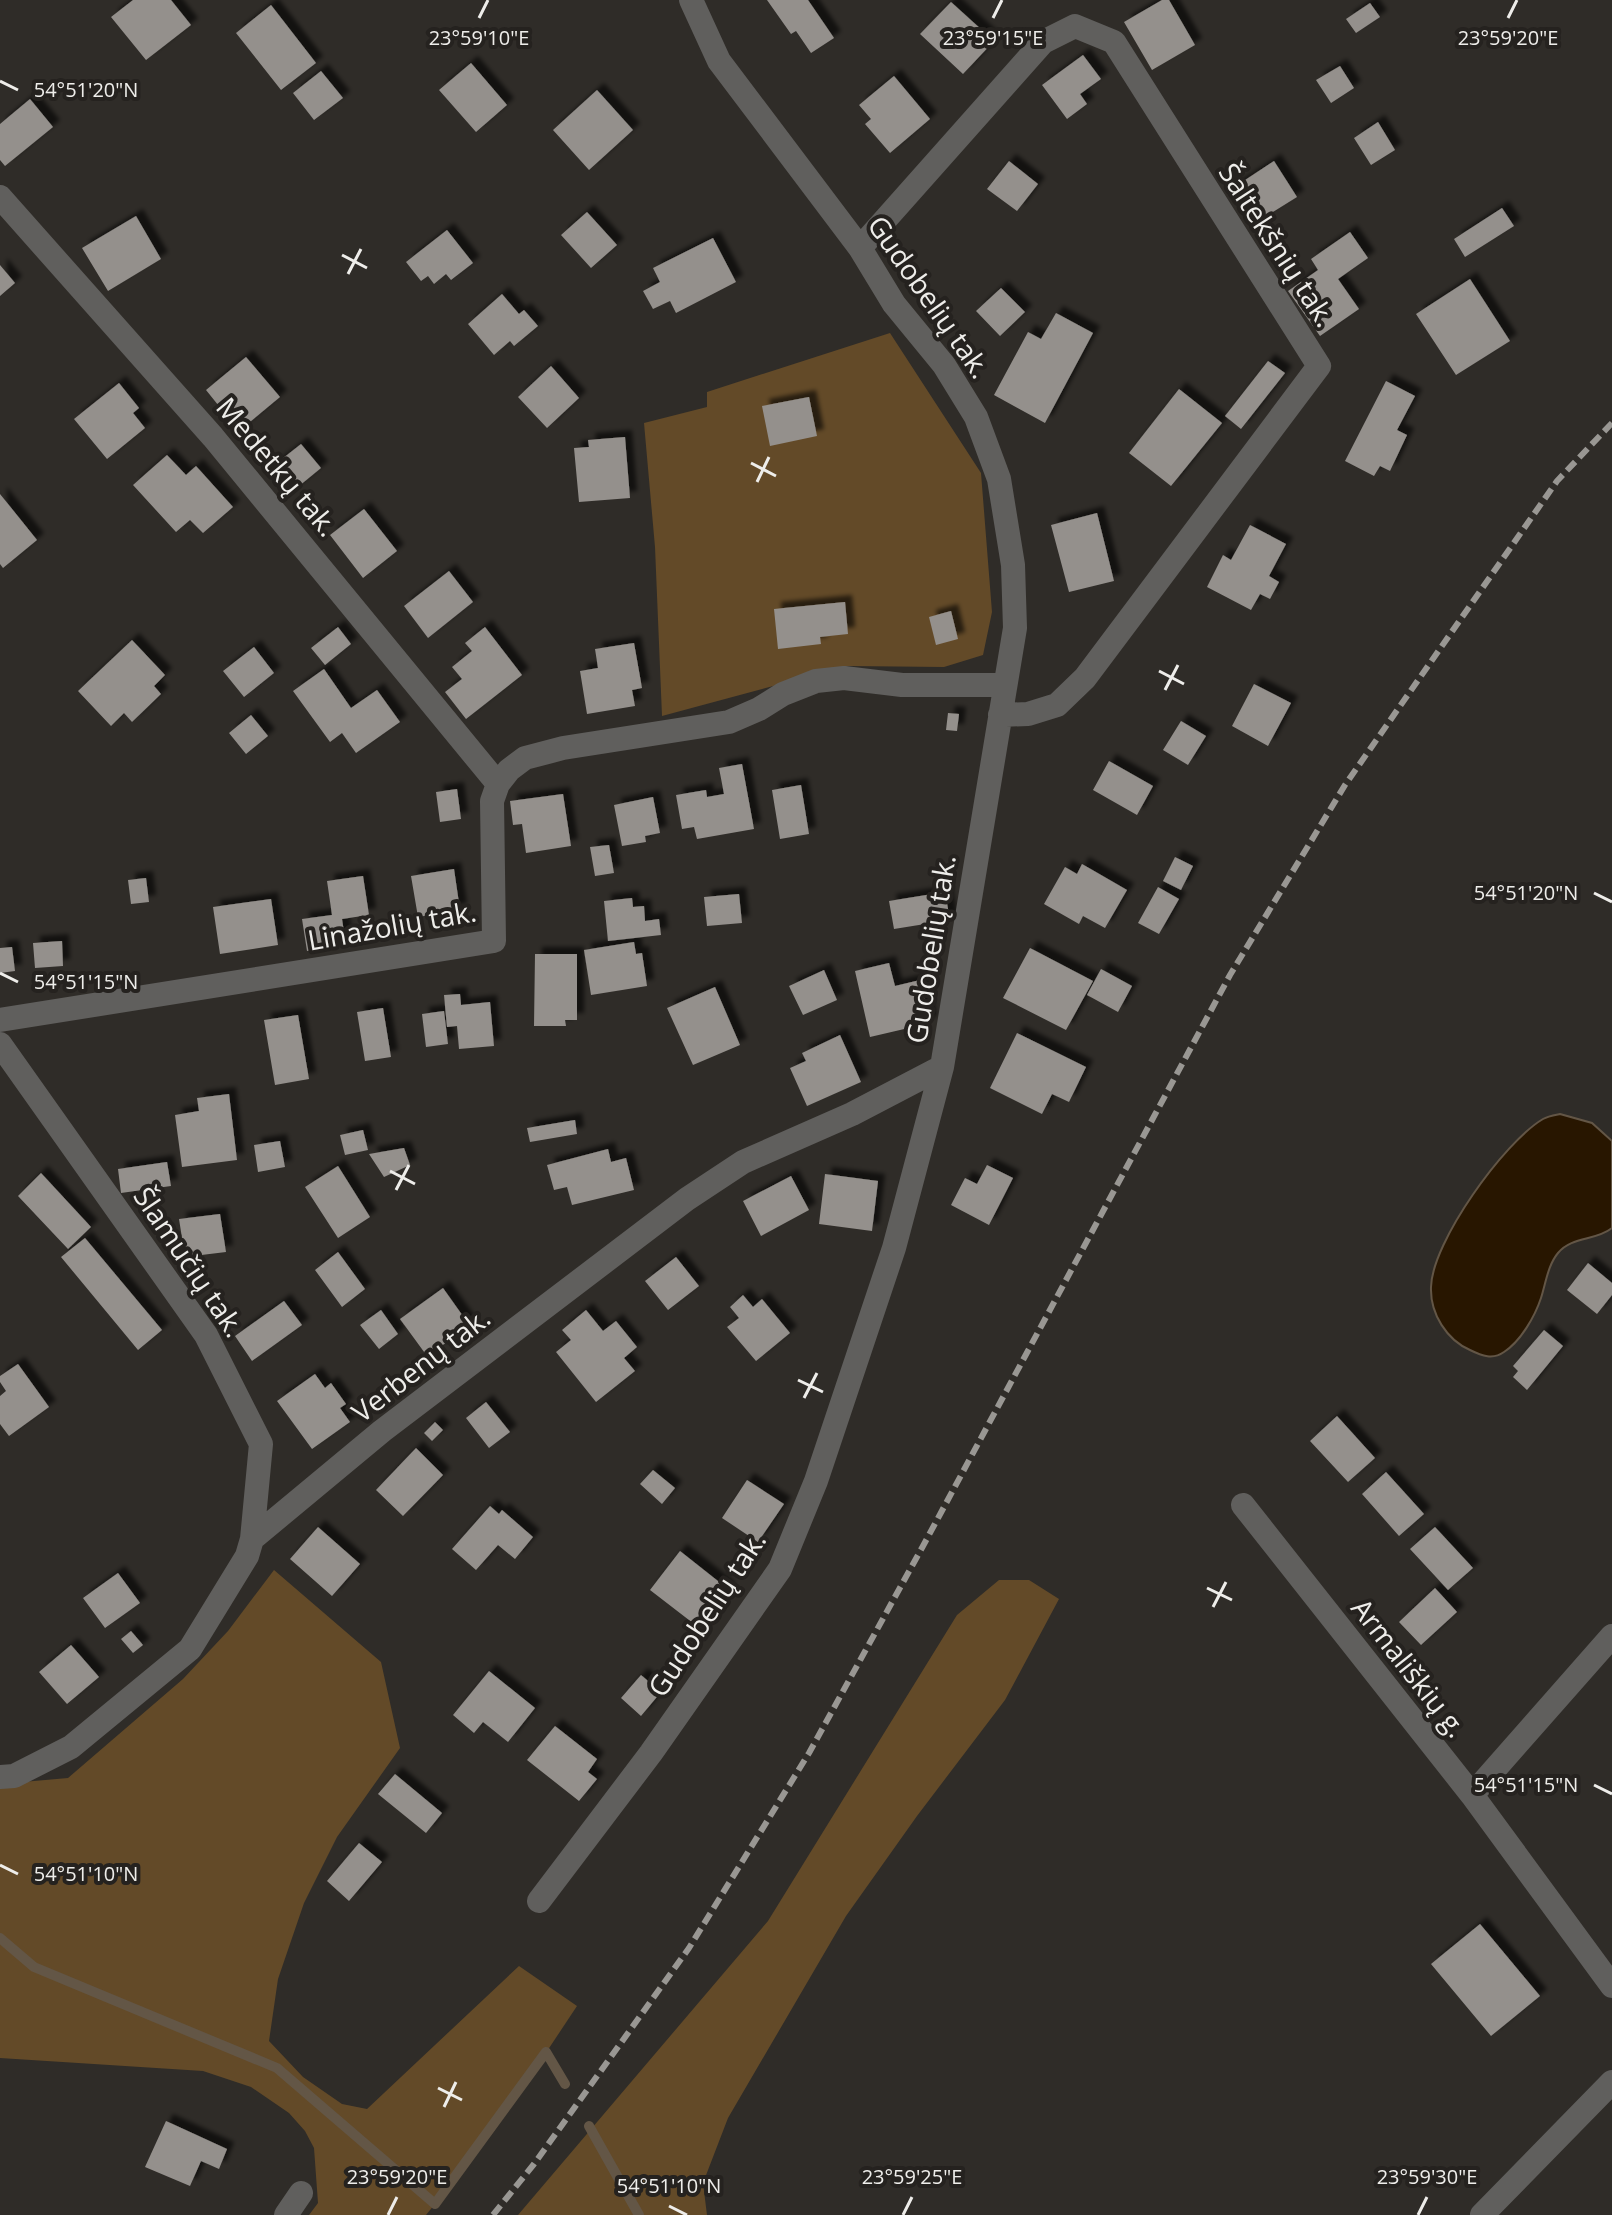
<svg xmlns="http://www.w3.org/2000/svg" width="1612" height="2215" font-family="'Open Sans',sans-serif">
	<style>
		.green { fill: #634a28 }
		.water { fill: #281600; stroke: #635646; stroke-width: 2 }
		.lines { fill: none; stroke-linecap: round; stroke-linejoin: round }
		.stream { stroke: #635646; stroke-width: 10 }
		.building { fill: #94908c; filter: url(#shadow) }
		.minor { stroke: #605f5d; stroke-width: 24 }
		.rail { stroke: #999793; stroke-width: 6; stroke-dasharray: 12 6; stroke-linecap: butt }
		.ticks { fill: none; stroke: #eeedea; stroke-width: 3 }
		.labels { text-anchor: middle; stroke-width: 8; stroke-linejoin: round; paint-order: stroke }
		.street-label { font-size: 28px; fill: #eeedea; stroke: #25221f }
		.ticks-label { font-size: 20px; text-anchor: middle; fill: #eeedea; stroke: #25221f; stroke-width: 8; stroke-linejoin: round; paint-order: stroke }
	</style>
	<defs>
		<filter id="shadow"><feDropShadow dx="7" dy="-7" stdDeviation="2" flood-color="#0009"/></filter>
	</defs>
	<rect width="100%" height="100%" fill="#2f2c28"/>
	<!-- green -->
	<path class="green" d="M890 333 981 473 992 612 983 655 944 667 848 666 662 716 655 547 644 423 707 407V392Z
		M274 1570 381 1662 400 1748 337 1837 304 1903 278 1979 269 2041 303 2077 342 2104 367 2109 519 1966 577 2006 494 2131 426 2215H309L318 2203 314 2148 305 2131 289 2113 251 2087 203 2071 0 2058V1784L68 1778 183 1679 228 1631Z
		M999 1580H1029L1059 1599 1005 1700 917 1816 846 1916 728 2118 703 2183 707 2215H518L768 1921 957 1615Z"/>
	<!-- water -->
	<path class="water" d="M1560 1114 1592 1123 1612 1141V1228C1596 1241 1572 1236 1558 1253 1548 1265 1546 1282 1541 1298 1535 1316 1521 1341 1504 1352 1493 1360 1482 1356 1470 1350 1447 1340 1430 1314 1431 1287 1432 1242 1504 1142 1543 1119 1548 1116 1555 1115 1560 1114Z"/>
	<g class="lines">
		<!-- stream -->
		<path class="stream" d="M0 1938 34 1967 277 2068 435 2204 546 2052 565 2084
			M589 2126 639 2215"/>
	</g>
	<!-- building -->
	<path class="building" d="M133 0H171L191 25 146 60 111 17Z
		M767 0H808L834 38 811 53 796 31 791 34Z
		M1162 0H1169L1195 45 1152 70 1124 22Z
		M951 2 994 41 963 74 920 34Z
		M1370 3 1380 17 1356 33 1346 19Z
		M271 5 316 63 281 90 236 33Z
		M1083 55 1101 79 1080 94 1087 104 1067 119 1042 85Z
		M471 63 507 105 476 132 439 90Z
		M1340 66 1354 88 1331 103 1316 80Z
		M321 71 343 98 314 120 293 93Z
		M894 76 930 119 890 153 865 124 871 119 859 105Z
		M597 90 633 130 589 170 553 130Z
		M30 99 53 127 5 166 0 160V124Z
		M1378 122 1395 150 1371 165 1354 138Z
		M1009 161 1038 184 1017 211 987 189Z
		M1274 161 1297 197 1252 225 1230 190Z
		M1502 208 1514 226 1465 257 1454 239Z
		M587 212 617 245 591 268 561 235Z
		M136 216 161 259 108 291 82 248Z
		M447 230 473 263 451 280 446 274 434 284 428 276 421 281 406 262Z
		M1350 232 1368 258 1338 279 1359 309 1320 336 1288 291 1318 270 1311 259Z
		M713 238 736 282 676 313 670 301 653 309 643 291 660 282 653 268Z
		M0 265 15 283 0 296Z
		M1470 279 1510 341 1456 375 1416 314Z
		M1001 288 1025 312 1000 336 976 311Z
		M502 294 519 314 524 310 538 326 514 346 510 341 494 355 468 324Z
		M1056 313 1093 333 1045 423 994 395 1028 332 1041 339Z
		M246 357 280 397 239 431 206 390Z
		M1268 361 1285 373 1241 429 1225 416Z
		M551 366 579 398 547 428 518 397Z
		M1386 381 1415 396 1397 430 1407 435 1390 471 1380 466 1374 476 1345 461Z
		M119 383 139 408 133 413 145 428 107 459 74 419Z
		M1179 389 1222 423 1171 486 1129 453Z
		M809 397 817 436 770 446 762 406Z
		M625 437 630 498 579 502 574 448 589 447 588 440Z
		M301 444 321 468 293 491 273 466Z
		M167 455 186 475 196 466 233 507 203 533 190 520 176 532 133 485Z
		M0 494 37 540 3 568 0 564Z
		M364 509 397 551 363 578 330 535Z
		M1097 513 1114 581 1069 592 1051 525Z
		M1250 525 1286 544 1269 576 1279 582 1270 599 1260 594 1251 610 1207 587 1223 555 1231 560Z
		M449 571 473 602 428 638 404 606Z
		M845 602 848 634 820 637 821 644 778 649 774 609Z
		M951 611 958 639 936 645 929 617Z
		M338 627 351 644 325 665 311 648Z
		M485 627 522 675 466 719 445 692 462 679 452 667 472 651 465 643Z
		M132 640 165 675 154 686 161 694 132 722 124 713 111 726 78 691Z
		M634 643 642 688 632 690 635 706 587 714 580 671 598 668 595 649Z
		M254 647 274 673 244 697 223 671Z
		M324 669 351 708 377 690 400 722 356 753 342 733 330 742 293 691Z
		M1254 684 1291 703 1268 746 1232 726Z
		M948 713 959 714 957 731 946 730Z
		M251 715 268 736 246 754 229 733Z
		M1181 721 1206 736 1188 765 1163 750Z
		M1109 761 1153 786 1137 815 1093 790Z
		M742 764 754 829 697 839 694 827 682 829 676 795 706 790 707 797 724 794 719 768Z
		M801 785 809 834 780 839 772 790Z
		M457 789 461 819 440 822 436 792Z
		M563 794 571 846 526 853 522 824 513 825 510 801Z
		M653 797 660 833 645 836 646 842 622 846 614 805Z
		M609 845 614 873 595 876 590 847Z
		M1175 857 1193 866 1181 890 1163 881Z
		M1082 864 1127 890 1105 928 1083 916 1079 924 1044 904 1065 867 1077 874Z
		M454 869 460 910 418 917 411 876Z
		M363 876 369 915 342 919 346 945 307 951 302 919 332 915 327 881Z
		M146 878 149 902 131 904 128 880Z
		M1158 887 1179 899 1159 934 1138 923Z
		M945 892 950 920 894 929 889 901Z
		M739 894 742 923 707 926 704 897Z
		M632 898 633 907 644 906 645 921 659 919 661 935 608 941 604 901Z
		M271 899 278 945 220 954 213 907Z
		M62 941 63 966 35 968 33 943Z
		M634 942 636 954 642 953 647 986 591 995 584 950Z
		M12 947 15 971 0 973V948Z
		M1030 948 1093 981 1066 1030 1003 998Z
		M535 954H577V1020H565L566 1026H534Z
		M889 963 895 986 920 980 930 1023 870 1037 855 971Z
		M1101 969 1132 986 1118 1012 1087 995Z
		M824 970 837 1000 803 1015 789 986Z
		M715 987 740 1045 693 1065 667 1008Z
		M460 994 461 1005 490 1002 494 1046 459 1049 457 1026 447 1027 444 995Z
		M383 1008 391 1057 365 1061 357 1012Z
		M444 1011 448 1044 426 1047 422 1014Z
		M298 1015 309 1079 275 1085 264 1020Z
		M1017 1033 1086 1067 1069 1102 1052 1094 1042 1114 990 1088Z
		M840 1035 861 1082 807 1106 790 1068 806 1061 802 1053Z
		M229 1094 237 1160 182 1167 175 1115 199 1111 197 1098Z
		M575 1120 577 1134 530 1142 527 1128Z
		M363 1130 368 1150 345 1155 340 1135Z
		M280 1141 285 1167 258 1172 254 1145Z
		M404 1148 410 1165 384 1177 369 1154Z
		M608 1149 611 1162 626 1158 634 1190 572 1205 567 1187 554 1190 547 1165Z
		M167 1162 171 1186 121 1193 118 1169Z
		M987 1165 1013 1178 989 1225 951 1205 965 1178 977 1184Z
		M338 1166 370 1217 338 1238 305 1187Z
		M41 1173 91 1227 68 1249 18 1196Z
		M825 1174 878 1181 872 1231 819 1224Z
		M791 1176 809 1210 761 1236 743 1201Z
		M220 1214 226 1252 185 1257 179 1219Z
		M85 1238 162 1330 138 1350 61 1257Z
		M338 1252 365 1289 342 1307 315 1270Z
		M676 1257 699 1286 668 1310 645 1281Z
		M1588 1263 1612 1283V1295L1597 1314 1567 1290Z
		M443 1288 470 1326 427 1356 400 1319Z
		M743 1295 753 1307 762 1299 790 1333 756 1361 727 1327 739 1318 730 1307Z
		M284 1301 302 1325 252 1361 235 1336Z
		M381 1310 398 1334 379 1349 360 1325Z
		M586 1310 603 1331 616 1321 637 1347 624 1358 635 1371 596 1402 556 1352 571 1340 562 1330Z
		M1544 1330 1563 1346 1527 1390 1513 1377 1518 1371 1513 1366Z
		M18 1364 49 1407 9 1436 0 1424V1396L6 1391 0 1382V1376Z
		M315 1374 325 1388 331 1383 346 1404 340 1408 350 1422 312 1449 277 1401Z
		M486 1402 510 1432 489 1448 466 1418Z
		M1337 1416 1375 1458 1348 1482 1310 1441Z
		M435 1422 443 1430 432 1441 424 1433Z
		M416 1448 443 1475 403 1516 376 1490Z
		M653 1470 675 1488 662 1504 640 1484Z
		M1386 1472 1424 1514 1399 1536 1362 1494Z
		M747 1480 784 1504 758 1542 722 1518Z
		M490 1506 499 1514 502 1510 533 1537 515 1559 498 1545 476 1570 452 1549Z
		M318 1527 360 1564 332 1596 290 1559Z
		M1435 1527 1473 1568 1448 1590 1410 1549Z
		M680 1551 728 1589 698 1627 650 1590Z
		M118 1573 140 1603 105 1628 83 1598Z
		M1435 1588 1457 1612 1421 1645 1399 1622Z
		M131 1631 143 1645 133 1653 121 1639Z
		M71 1645 99 1677 67 1704 39 1672Z
		M489 1671 535 1708 508 1742 483 1722 474 1733 453 1715Z
		M641 1675 661 1692 641 1716 621 1698Z
		M555 1726 597 1759 588 1772 597 1779 579 1801 527 1760Z
		M395 1774 442 1813 426 1833 378 1794Z
		M359 1843 382 1862 349 1901 327 1881Z
		M1480 1924 1540 1996 1491 2036 1431 1964Z
		M166 2121 227 2149 219 2169 201 2161 190 2186 145 2167Z"/>
	<g class="lines">
		<!-- minor -->
		<path class="minor" d="M0 197 213 437 498 784
			M860 248 1043 42 1075 26 1114 42 1319 366 1085 678 1057 705 1028 714 1000 715
			M0 1020 494 941 492 801 498 784 509 770 525 758 563 748 729 722 759 709 783 694 816 681 844 678 902 685H1005
			M0 1044 206 1335 261 1444 252 1539
			M1243 1505 1472 1795 1612 1986
			M0 1777 14 1776 71 1747 190 1649 247 1556 252 1539 382 1431 687 1199 743 1162 852 1114 942 1067
			M1472 1795 1612 1636
			M539 1901 651 1753 780 1569 816 1481 894 1248 942 1067 1015 628 1013 565 999 479 976 417 944 365 894 304 860 248 719 61 691 0
			M286 2215 301 2193
			M1482 2215 1612 2082"/>
		<!-- rail -->
		<path class="rail" d="M493 2215 534 2164 689 1948 809 1753 923 1546 1230 975 1345 785 1557 481 1612 423"/>
	</g>
	<!-- ticks -->
	<path class="ticks" d="M479 18 488 0M993 18 1002 0M1508 18 1517 0M0 81 18 90M342 255 367 268M348 274 361 249M751 463 776 476M757 482 769 457M1159 671 1184 684M1165 690 1178 665M1594 893 1612 902M0 973 18 982M390 1171 415 1184M396 1190 409 1165M798 1380 823 1392M804 1398 817 1373M1207 1588 1232 1600M1213 1607 1226 1582M1594 1785 1612 1794M0 1865 18 1874M438 2088 462 2100M444 2107 456 2082M669 2206 687 2215M388 2215 397 2197M903 2215 912 2197M1418 2215 1427 2197"/>
	<g class="labels">
		<!-- street labels -->
		<g class="street-label">
			<text transform="translate(1277 245) rotate(57)" y="10">Šaltekšnių tak.</text>
			<text transform="translate(929 297) rotate(55)" y="10">Gudobelių tak.</text>
			<text transform="translate(277 467) rotate(50)" y="10">Medetkų tak.</text>
			<text transform="translate(392 926) rotate(-10)" y="10">Linažolių tak.</text>
			<text transform="translate(931 949) rotate(-81)" y="10">Gudobelių tak.</text>
			<text transform="translate(189 1262) rotate(56)" y="10">Šlamučių tak.</text>
			<text transform="translate(421 1365) rotate(-38)" y="10">Verbenų tak.</text>
			<text transform="translate(707 1614) rotate(-57)" y="10">Gudobelių tak.</text>
			<text transform="translate(1409 1668) rotate(52)" y="10">Armališkių g.</text>
		</g>
	</g>
	<g class="ticks-label">
		<text x="479" y="45">23°59'10"E</text>
		<text x="993" y="45">23°59'15"E</text>
		<text x="1508" y="45">23°59'20"E</text>
		<text x="86" y="97">54°51'20"N</text>
		<text x="1526" y="900">54°51'20"N</text>
		<text x="86" y="989">54°51'15"N</text>
		<text x="1526" y="1792">54°51'15"N</text>
		<text x="86" y="1881">54°51'10"N</text>
		<text x="397" y="2184">23°59'20"E</text>
		<text x="912" y="2184">23°59'25"E</text>
		<text x="1427" y="2184">23°59'30"E</text>
		<text x="669" y="2193">54°51'10"N</text>
	</g>
</svg>
